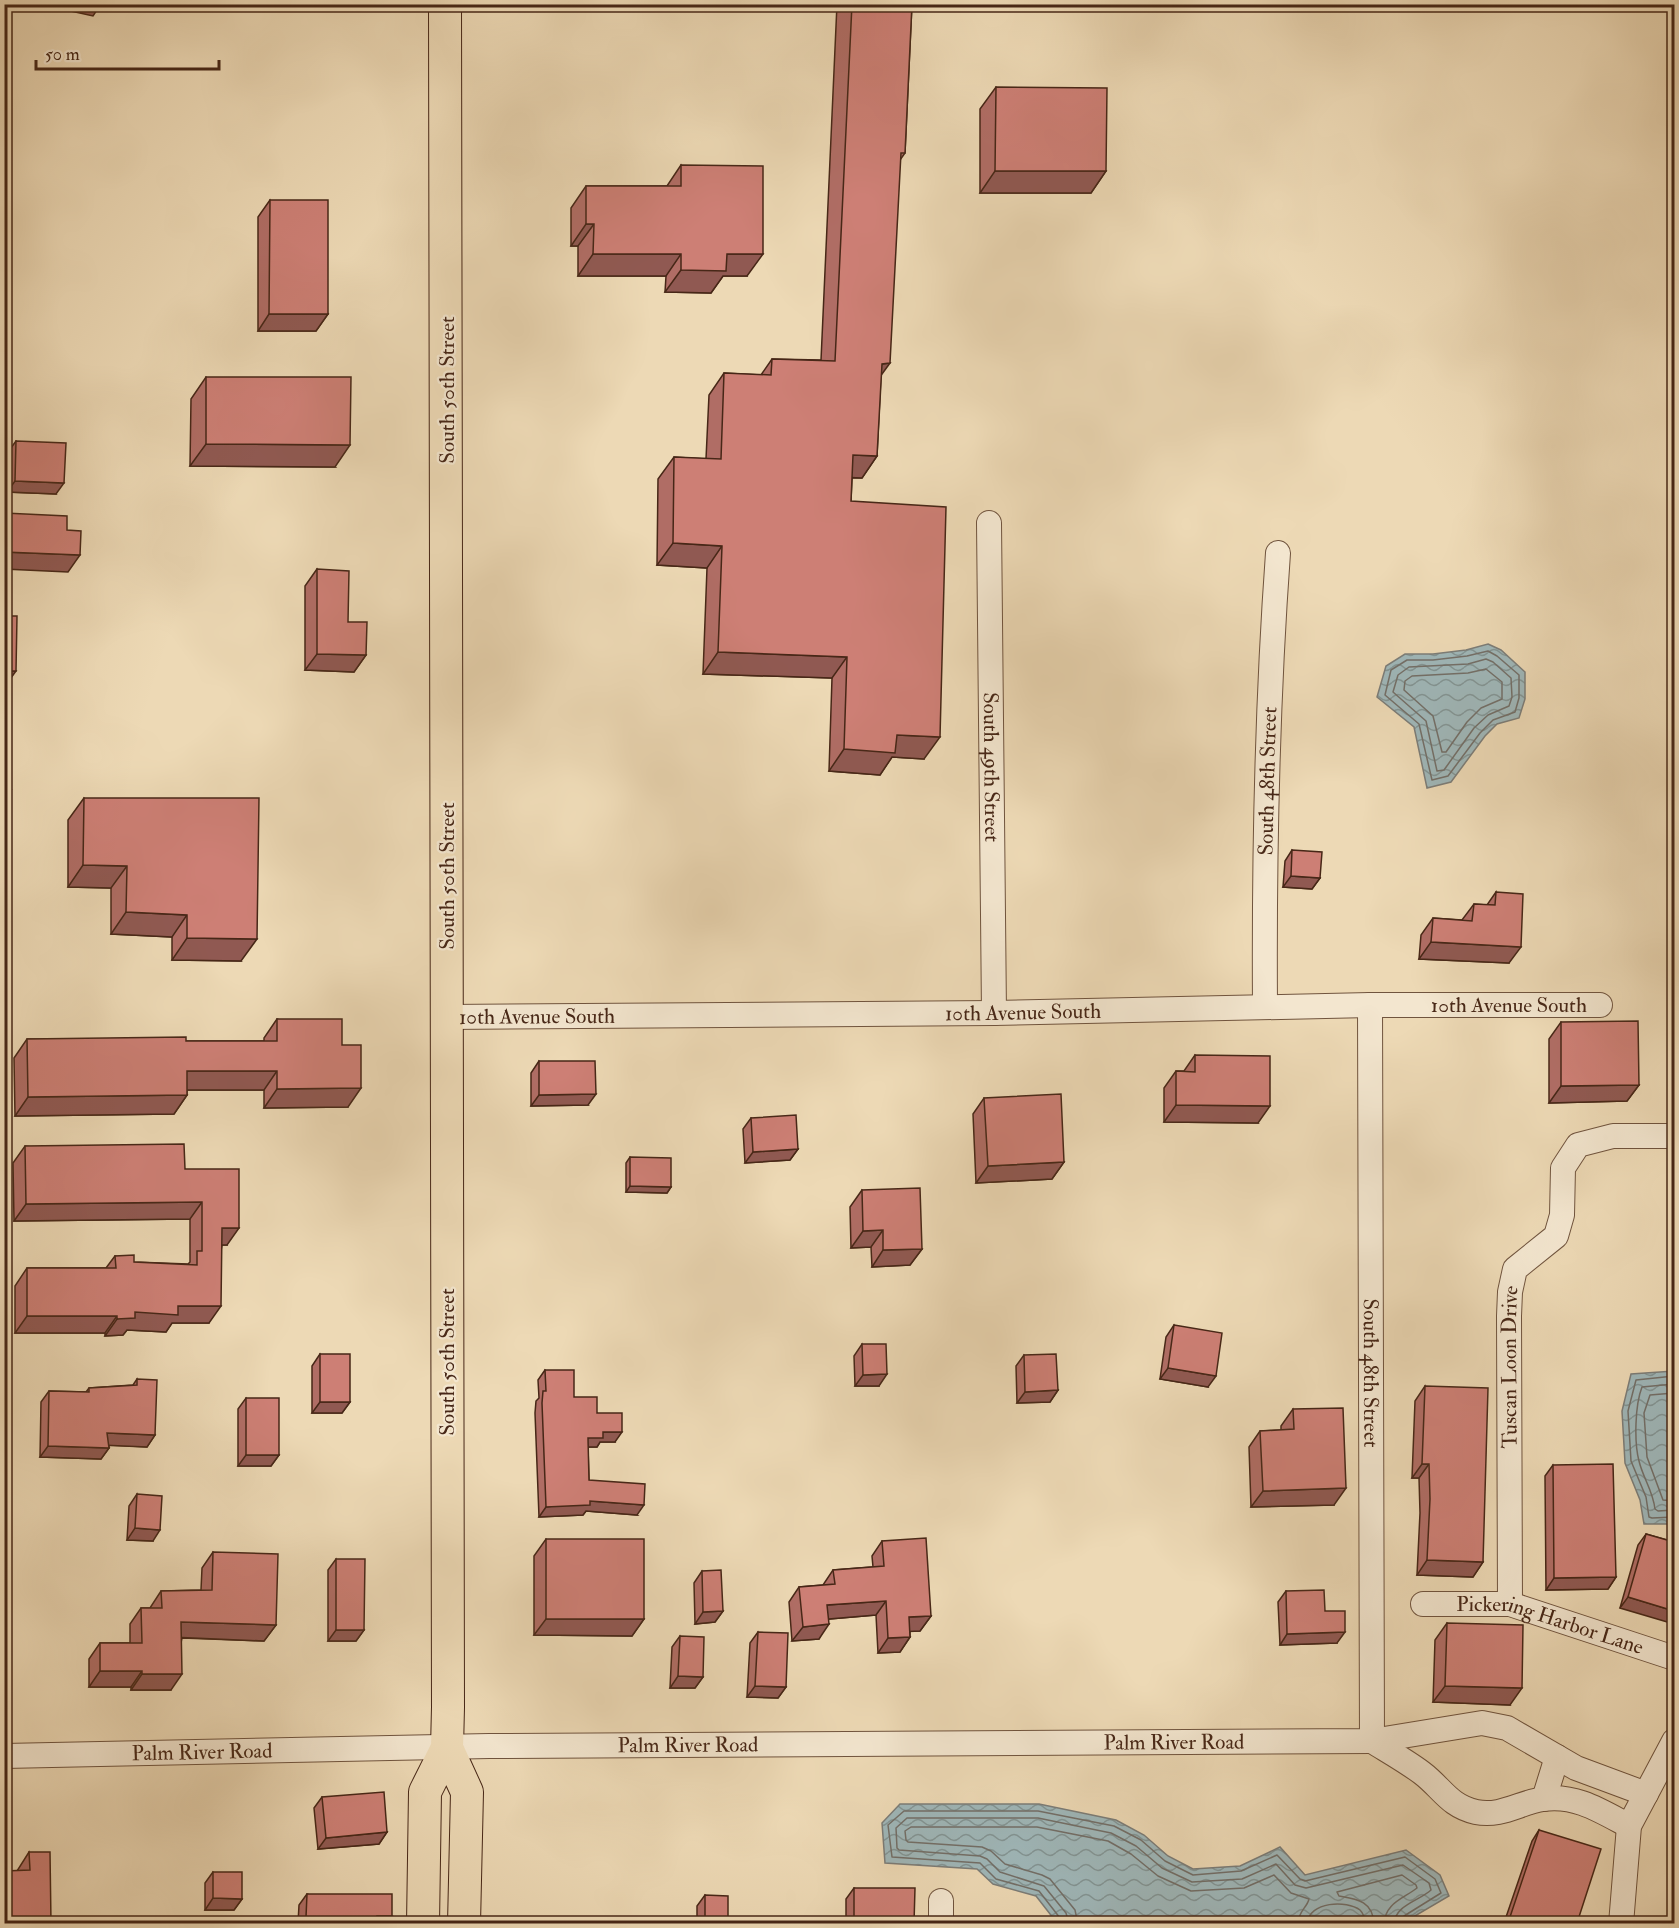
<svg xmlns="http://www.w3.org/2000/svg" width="1679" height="1928" font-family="'IM FELL Double Pica',serif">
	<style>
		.water { fill: url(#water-waves); stroke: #7c7d78; stroke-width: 1.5 }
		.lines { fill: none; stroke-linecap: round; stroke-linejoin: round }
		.shore { stroke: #736f68; stroke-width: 1.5 }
		.minor-casing { stroke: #70543e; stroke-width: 26 }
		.major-casing { stroke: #472717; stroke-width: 34 }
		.minor { stroke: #f3e6cf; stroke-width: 24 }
		.major { stroke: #edd9b5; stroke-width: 32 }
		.wall { fill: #b06d65; stroke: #472717; stroke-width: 1.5 }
		.shaded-wall { fill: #905952; stroke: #472717; stroke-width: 1.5 }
		.building { fill: #cd7f75; stroke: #472717; stroke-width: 1.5 }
		.labels { text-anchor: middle; stroke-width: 4.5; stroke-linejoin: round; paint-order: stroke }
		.street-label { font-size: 21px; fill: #472717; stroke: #f3e6cf }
	</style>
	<defs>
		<pattern id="water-waves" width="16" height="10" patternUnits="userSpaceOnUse" patternTransform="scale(1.5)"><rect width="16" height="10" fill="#9fb7b9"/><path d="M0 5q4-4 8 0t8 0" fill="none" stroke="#839595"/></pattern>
	</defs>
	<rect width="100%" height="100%" fill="#edd9b5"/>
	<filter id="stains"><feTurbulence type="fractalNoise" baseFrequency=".00333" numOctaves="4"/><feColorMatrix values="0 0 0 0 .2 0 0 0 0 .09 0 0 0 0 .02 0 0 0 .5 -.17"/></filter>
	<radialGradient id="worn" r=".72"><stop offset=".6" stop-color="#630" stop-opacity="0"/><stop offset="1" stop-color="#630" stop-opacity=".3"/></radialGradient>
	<!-- water -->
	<path class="water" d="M1488 644 1501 650 1525 672V699L1519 718 1497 724 1485 736 1451 782 1427 788 1414 727 1377 697 1386 666 1405 654H1433L1466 650Z
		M1674 1371V1523L1668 1524H1644L1640 1500 1625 1463 1622 1411 1631 1374Z
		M900 1804H1039L1116 1820 1144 1835 1168 1856 1193 1869 1240 1866 1280 1847 1305 1875 1406 1850 1440 1875 1449 1896 1403 1923H1371L1332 1918 1310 1924 1057 1923 1036 1896 993 1884 977 1869 885 1863 882 1823Z"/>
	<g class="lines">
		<!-- shore -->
		<path class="shore" d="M1488 651 1497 656 1519 675V698L1515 712 1493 720 1480 733 1448 776 1432 780 1419 724 1385 695 1391 670 1407 660H1433L1467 656Z
			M1486 659 1493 662 1511 678 1512 697 1509 706 1488 715 1474 728 1444 770 1437 771 1426 721 1393 692 1398 675 1409 667 1468 664Z
			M1486 669 1502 682V699L1481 708 1467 722 1446 752H1442L1433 716 1404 690 1405 681 1412 676 1468 673Z
			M1674 1376 1636 1380 1628 1411 1631 1461 1646 1497 1649 1517 1652 1518 1674 1517
			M1674 1384 1642 1387C1635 1405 1634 1442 1639 1461 1643 1478 1653 1491 1655 1509L1658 1511 1674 1510
			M1674 1393 1650 1395 1644 1413 1647 1457 1663 1500 1674 1501
			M1061 1924 1060 1918 1039 1891 996 1879 980 1863 892 1857 888 1825 904 1811H1038L1114 1826 1141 1840 1165 1861 1193 1875 1241 1871 1277 1855 1300 1879 1305 1881 1405 1857 1435 1879 1441 1893 1404 1916 1401 1924
			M1069 1924 1066 1913 1044 1886 1000 1872 987 1859 980 1856 899 1850 897 1848 896 1828 907 1818H1038L1111 1833 1136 1846 1162 1868 1192 1882 1242 1879 1276 1864 1295 1885 1306 1888 1403 1865 1429 1883 1431 1890C1419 1901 1395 1905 1394 1924
			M1078 1924 1075 1910 1050 1879 1042 1875 1005 1864 991 1851 982 1847 908 1842 906 1840 905 1831 911 1827H1037L1108 1841 1131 1854 1158 1876 1191 1891 1244 1888 1274 1875 1291 1893 1309 1899C1307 1908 1298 1911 1298 1924
			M1307 1924C1309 1901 1347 1900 1360 1910 1364 1914 1365 1918 1365 1924
			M1374 1924C1373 1901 1357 1899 1339 1896L1337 1892 1402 1875 1416 1885 1417 1888C1403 1899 1385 1903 1384 1924"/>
		<!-- minor casing -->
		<g class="minor-casing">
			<g id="minor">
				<path id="s1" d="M989 523 994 1013"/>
				<path id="s2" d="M1370 1005 1372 1741"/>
				<path id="s3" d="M1265 1007C1264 855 1267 704 1278 553"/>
				<path id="s4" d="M447 1017 994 1013 1370 1005H1600"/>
				<path id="s5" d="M1423 1604H1510L1674 1658"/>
				<path id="s6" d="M1510 1604 1509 1316 1510 1292 1515 1269 1556 1236 1562 1215 1563 1168 1578 1145 1613 1136H1674"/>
				<path d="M1372 1741C1388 1751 1406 1761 1422 1773 1442 1788 1449 1806 1476 1812 1501 1817 1519 1803 1543 1799 1575 1794 1601 1811 1629 1826"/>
				<path id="s7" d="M4 1756 489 1746 1372 1741 1482 1723 1507 1728 1576 1768 1646 1794"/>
				<path d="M1544 1799 1557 1757"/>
				<path d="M941 1901V1924"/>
				<path d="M1621 1924 1629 1826 1674 1741"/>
			</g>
		</g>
		<!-- major casing -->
		<g class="major-casing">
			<path id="major" d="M447 1748 467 1792 464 1924
				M423 1924 425 1792 447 1748 448 1707 445 4"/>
		</g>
		<!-- minor -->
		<use href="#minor" class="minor"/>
		<!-- major -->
		<use href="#major" class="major"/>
	</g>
	<!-- wall -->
	<path class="wall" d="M837 4H912L905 153 900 160 881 376 877 456 862 478H852L851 501 924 759 892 757 880 775 829 771 832 678 703 674 707 568 657 565 658 479 674 457 706 459 709 395 724 373 761 375 772 359 821 360Z
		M996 87 1106 171 1091 193H980V109Z
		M681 165 747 276H723L711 293 665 292 666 276H578V246H571V208L586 186H667Z
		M270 200 328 314 316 331H258V217Z
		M206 377 335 467 190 466 191 399Z
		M16 441 56 494 7 492 8 452Z
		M317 569 348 622 366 655 354 672 305 670V586Z
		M84 798 241 961 172 960V937L111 934V888L68 887V820Z
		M1292 850 1320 878 1312 889 1283 887 1285 861Z
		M1496 892 1509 963 1419 959 1421 935 1433 918 1462 920 1474 904 1487 905Z
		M277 1019 342 1045 348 1107 264 1108V1090H187V1095L174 1114 15 1116 14 1058 27 1039 186 1041H264V1038Z
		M1561 1022 1639 1085 1627 1101 1549 1103V1039Z
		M1195 1055 1258 1123 1164 1122V1088L1176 1071H1184Z
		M539 1061 588 1105 531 1106V1073Z
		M984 1098 1064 1162 1052 1179 976 1183 973 1114Z
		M751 1118 798 1149 790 1160 745 1163 743 1129Z
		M25 1146 185 1169 227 1245H222L209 1323H172L166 1332 127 1330 123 1335 105 1336V1333H15V1286L27 1268H106L115 1256 134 1262 188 1264 190 1262V1219L14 1221 13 1163Z
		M630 1157 671 1187 667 1193 626 1192V1163Z
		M862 1190 922 1249 910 1265 872 1267 871 1247 851 1248 850 1207Z
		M1174 1325 1208 1387 1160 1379 1166 1337Z
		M862 1344 879 1386H855L854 1356Z
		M320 1354 350 1402 342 1413H312V1366Z
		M1024 1355 1058 1390 1050 1402 1017 1403 1016 1366Z
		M545 1370 574 1397 597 1413 615 1442H600L597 1447H588L589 1480 637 1515 586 1511 583 1515 539 1517 535 1413 536 1401 539 1398 538 1380Z
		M137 1379 155 1435 147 1447 109 1445V1448L101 1459 40 1457 41 1402 49 1391 86 1392 89 1388 133 1385Z
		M1425 1386 1483 1562 1473 1577 1417 1575 1420 1513 1419 1478H1412L1415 1401Z
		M246 1398 279 1455 271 1466H238V1409Z
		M1293 1409 1334 1505 1251 1507 1249 1447 1260 1431 1281 1430V1426Z
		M1553 1465 1616 1577 1608 1589 1546 1590 1545 1476Z
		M137 1494 153 1541 127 1540 129 1506Z
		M1646 1534 1674 1542 1620 1608 1638 1545Z
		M546 1539 644 1619 632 1636 534 1635V1556Z
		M882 1541 931 1616 920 1631H910V1637L900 1652 878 1653 876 1615 829 1619 819 1639 792 1641 789 1602 799 1587 823 1585 833 1570 873 1567 872 1556Z
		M213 1552 276 1625 264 1641 182 1638 171 1690H131V1687H89V1659L100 1643H130V1624L141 1608H150L161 1591 201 1590 202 1568Z
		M336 1559 364 1630 356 1641H328V1570Z
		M702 1571 723 1611 715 1622 695 1624 694 1583Z
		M1286 1591 1325 1611 1337 1643 1280 1645 1278 1602Z
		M1447 1623 1510 1705 1433 1702 1435 1640Z
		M758 1632 786 1687 778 1698 747 1697 750 1643Z
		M680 1636 703 1677 695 1688H670L672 1647Z
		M322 1797 387 1832 379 1844 318 1849 314 1808Z
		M1539 1830 1577 1923H1504L1532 1841Z
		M29 1852 51 1923 17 1871Z
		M1674 1864V1883L1670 1882Z
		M213 1872 242 1899 234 1910H205V1883Z
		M854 1888 914 1923H846V1899Z
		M307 1894 387 1923H298L299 1905Z
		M705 1895 728 1923H697V1906Z"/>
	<!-- shaded-wall -->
	<path class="shaded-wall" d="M39 4H101L93 16Z
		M995 171H1106L1091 193H980Z
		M586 224H594L578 246H571Z
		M593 254H681L666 276H578Z
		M727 254H763L747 276H723L711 293 665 292 681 270Z
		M269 314H328L316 331H258Z
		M890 363 874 385 882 364Z
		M206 444 350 445 335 467 190 466Z
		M853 455 877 456 862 478 838 477Z
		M15 481 64 483 56 494 7 492Z
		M673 543 722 546 707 568 657 565Z
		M4 552 80 555 68 572 4 569Z
		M718 652 847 657 832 678 703 674Z
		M317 654 366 655 354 672 305 670Z
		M4 671H16L8 682H4Z
		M897 735 940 737 924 759 892 757 880 775 829 771 844 749Z
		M4 790H11L4 799Z
		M83 865 127 866 111 888 68 887Z
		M1291 876 1320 878 1312 889 1283 887Z
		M126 912 187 915 172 937 111 934Z
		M187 938 257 939 241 961 172 960Z
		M1431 942 1521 947 1509 963 1419 959Z
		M187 1071H277L264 1090H173Z
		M1639 1085 1627 1101 1549 1103 1561 1086Z
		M361 1088 348 1107 264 1108 277 1089Z
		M596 1094 588 1105 531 1106 539 1095Z
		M187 1095 174 1114 15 1116 28 1097Z
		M1176 1105 1270 1106 1258 1123 1164 1122Z
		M798 1149 790 1160 745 1163 753 1152Z
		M1064 1162 1052 1179 976 1183 988 1166Z
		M630 1186 671 1187 667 1193 626 1192Z
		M202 1202 190 1219 14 1221 26 1204Z
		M222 1228H239L227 1245H210Z
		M883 1230 871 1247 851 1248 863 1231Z
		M922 1249 910 1265 872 1267 883 1250Z
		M178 1306H221L209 1323H172L166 1332 127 1330 123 1335 105 1336 117 1319 135 1312Z
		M27 1316H117L105 1333H15Z
		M1168 1368 1216 1376 1208 1387 1160 1379Z
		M887 1374 879 1386H855L863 1375Z
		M1058 1390 1050 1402 1017 1403 1025 1392Z
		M320 1402H350L342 1413H312Z
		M603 1432H622L615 1442H600L597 1447H581L588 1438Z
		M107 1433 155 1435 147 1447 100 1445Z
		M48 1446 109 1448 101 1459 40 1457Z
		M246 1455H279L271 1466H238Z
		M1422 1464H1429L1419 1478H1412Z
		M1346 1488 1334 1505 1251 1507 1263 1491Z
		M590 1501 644 1505 637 1515 586 1511 583 1515 539 1517 546 1507Z
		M135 1528 160 1530 153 1541 127 1540Z
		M1427 1560 1483 1562 1473 1577 1417 1575Z
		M1616 1577 1608 1589 1546 1590 1554 1578Z
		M1628 1597 1674 1611V1624L1620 1608Z
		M886 1601 876 1615 817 1620 827 1605Z
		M723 1611 715 1622 695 1624 703 1612Z
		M931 1616 920 1631 898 1632 909 1617Z
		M546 1619H644L632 1636 534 1635Z
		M181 1622 276 1625 264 1641 170 1637Z
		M829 1624 819 1639 792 1641 803 1627Z
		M336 1630H364L356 1641H328Z
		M1345 1632 1337 1643 1280 1645 1287 1634Z
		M910 1637 900 1652 878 1653 888 1638Z
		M100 1671H142L131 1687H89Z
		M142 1674H182L171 1690H131Z
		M678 1676 703 1677 695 1688H670Z
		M755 1686 786 1687 778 1698 747 1697Z
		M1445 1686 1522 1688 1510 1705 1433 1702Z
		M387 1832 379 1844 318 1849 326 1838Z
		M1674 1876V1883L1670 1882Z
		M213 1898 242 1899 234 1910H205Z
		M377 1916H392L387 1923H371Z
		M306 1917 349 1919 346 1923H302Z"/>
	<!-- building -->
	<path class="building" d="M852 4H912L905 153H901L890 363 882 364 877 456 853 455 851 501 946 507 940 737 897 735 895 753 844 749 847 657 718 652 722 546 673 543 674 457 721 459 724 373 771 375 772 359 835 361Z
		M996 87 1107 88 1106 171H995Z
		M681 165 763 166V254H727L726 271 681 270V254H593L594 224H586V186H681Z
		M270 200H328V314H269Z
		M206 377H351L350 445 206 444Z
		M16 441 66 443 64 483 15 481Z
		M4 513 67 516V530L81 531 80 555 4 552Z
		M317 569 349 571 348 622H367L366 655 317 654Z
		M4 616H17L16 671H4Z
		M4 747H11V790H4Z
		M84 798H259L257 939 187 938V915L126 912 127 866 83 865Z
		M1292 850 1322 852 1320 878 1291 876Z
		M1496 892 1523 894 1521 947 1431 942 1433 918 1472 921 1474 904 1495 905Z
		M277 1019H342V1045H361V1088L277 1089V1071H187V1095L28 1097 27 1039 186 1037V1041H277Z
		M1638 1021 1639 1085 1561 1086V1022Z
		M1195 1055 1270 1056V1106L1176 1105V1071L1195 1072Z
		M539 1061H595L596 1094 539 1095Z
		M1061 1094 1064 1162 988 1166 984 1098Z
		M796 1115 798 1149 753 1152 751 1118Z
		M184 1144 185 1169H239V1228H222L221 1306H178V1315L135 1312V1318L117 1319V1316H27V1268H116L115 1256 134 1255V1262L197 1265V1251H202V1202L26 1204 25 1146Z
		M630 1157 671 1158V1187L630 1186Z
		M920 1188 922 1249 883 1250V1230L863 1231 862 1190Z
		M1174 1325 1222 1333 1216 1376 1168 1368Z
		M862 1344H886L887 1374 863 1375Z
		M320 1354H350V1402H320Z
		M1056 1354 1058 1390 1025 1392 1024 1355Z
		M545 1370H574V1397H597V1413H622V1432H603V1438H588L589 1480 645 1484 644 1505 590 1501V1505L546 1507 542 1403 543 1391H546Z
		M137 1379 157 1380 155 1435 107 1433 109 1448 48 1446 49 1391 89 1392V1388L137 1385Z
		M1425 1386 1488 1388 1483 1562 1427 1560 1430 1499 1429 1464H1422Z
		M246 1398H279V1455H246Z
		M1343 1408 1346 1488 1263 1491 1260 1431 1294 1429 1293 1409Z
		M1613 1464 1616 1577 1554 1578 1553 1465Z
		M137 1494 162 1496 160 1530 135 1528Z
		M1646 1534 1674 1542V1611L1628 1597Z
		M926 1538 931 1616 909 1617 910 1637 888 1638 886 1601 827 1605 829 1624 803 1627 799 1587 835 1584 833 1570 884 1566 882 1541Z
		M546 1539H644V1619H546Z
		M213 1552 278 1554 276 1625 181 1622 182 1674H142V1671H100V1643H142L141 1608H162L161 1591 212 1590Z
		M336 1559H365L364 1630H336Z
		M721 1570 723 1611 703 1612 702 1571Z
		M1324 1590 1325 1611H1345V1632L1287 1634 1286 1591Z
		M1447 1623 1523 1625 1522 1688 1445 1686Z
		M758 1632 788 1633 786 1687 755 1686Z
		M680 1636 704 1637 703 1677 678 1676Z
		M384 1792 387 1832 326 1838 322 1797Z
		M1539 1830 1601 1849 1577 1923H1508Z
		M29 1852H50L51 1923H4V1871L30 1870Z
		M213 1872H242V1899L213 1898Z
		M854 1888H915L914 1923H854Z
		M307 1894H392V1916H377V1923H349V1919L306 1917Z
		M705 1895 728 1896V1923H705Z
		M1482 1919 1483 1923H1467Z"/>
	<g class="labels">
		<!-- street labels -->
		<g class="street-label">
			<text transform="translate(447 390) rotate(-90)" y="7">South 50th Street</text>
			<text dy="7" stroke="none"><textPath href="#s1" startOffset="244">South 49th Street</textPath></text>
			<text dy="7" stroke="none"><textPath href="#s3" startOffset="226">South 48th Street</textPath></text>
			<text transform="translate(447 876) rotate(-90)" y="7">South 50th Street</text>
			<text dy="7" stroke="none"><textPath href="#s4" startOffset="1062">10th Avenue South</textPath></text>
			<text dy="7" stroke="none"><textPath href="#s4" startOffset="576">10th Avenue South</textPath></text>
			<text dy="7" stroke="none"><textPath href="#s4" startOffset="90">10th Avenue South</textPath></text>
			<text transform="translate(447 1362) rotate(-90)" y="7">South 50th Street</text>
			<text dy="7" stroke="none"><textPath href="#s6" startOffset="237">Tuscan Loon Drive</textPath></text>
			<text dy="7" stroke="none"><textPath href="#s2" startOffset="368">South 48th Street</textPath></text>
			<text dy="7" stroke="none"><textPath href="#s5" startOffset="130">Pickering Harbor Lane</textPath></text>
			<text dy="7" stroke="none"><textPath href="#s7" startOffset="1170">Palm River Road</textPath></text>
			<text dy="7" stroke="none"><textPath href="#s7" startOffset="684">Palm River Road</textPath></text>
			<text dy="7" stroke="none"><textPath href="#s7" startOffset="198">Palm River Road</textPath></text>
		</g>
	</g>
	<!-- margin -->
	<rect width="1679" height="1928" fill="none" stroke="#edd9b5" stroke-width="24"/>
	<rect x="6" y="6" width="1667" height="1916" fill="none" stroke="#472717" stroke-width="3"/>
	<rect x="12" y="12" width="1655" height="1904" fill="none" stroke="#472717" stroke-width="1.5"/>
	<!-- scale -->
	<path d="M36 60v9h183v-9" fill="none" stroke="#472717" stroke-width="3"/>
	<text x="45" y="60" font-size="18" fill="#472717" stroke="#f3e6cf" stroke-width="4.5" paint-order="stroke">50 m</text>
	<rect width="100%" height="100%" filter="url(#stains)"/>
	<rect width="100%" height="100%" fill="url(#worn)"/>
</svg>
